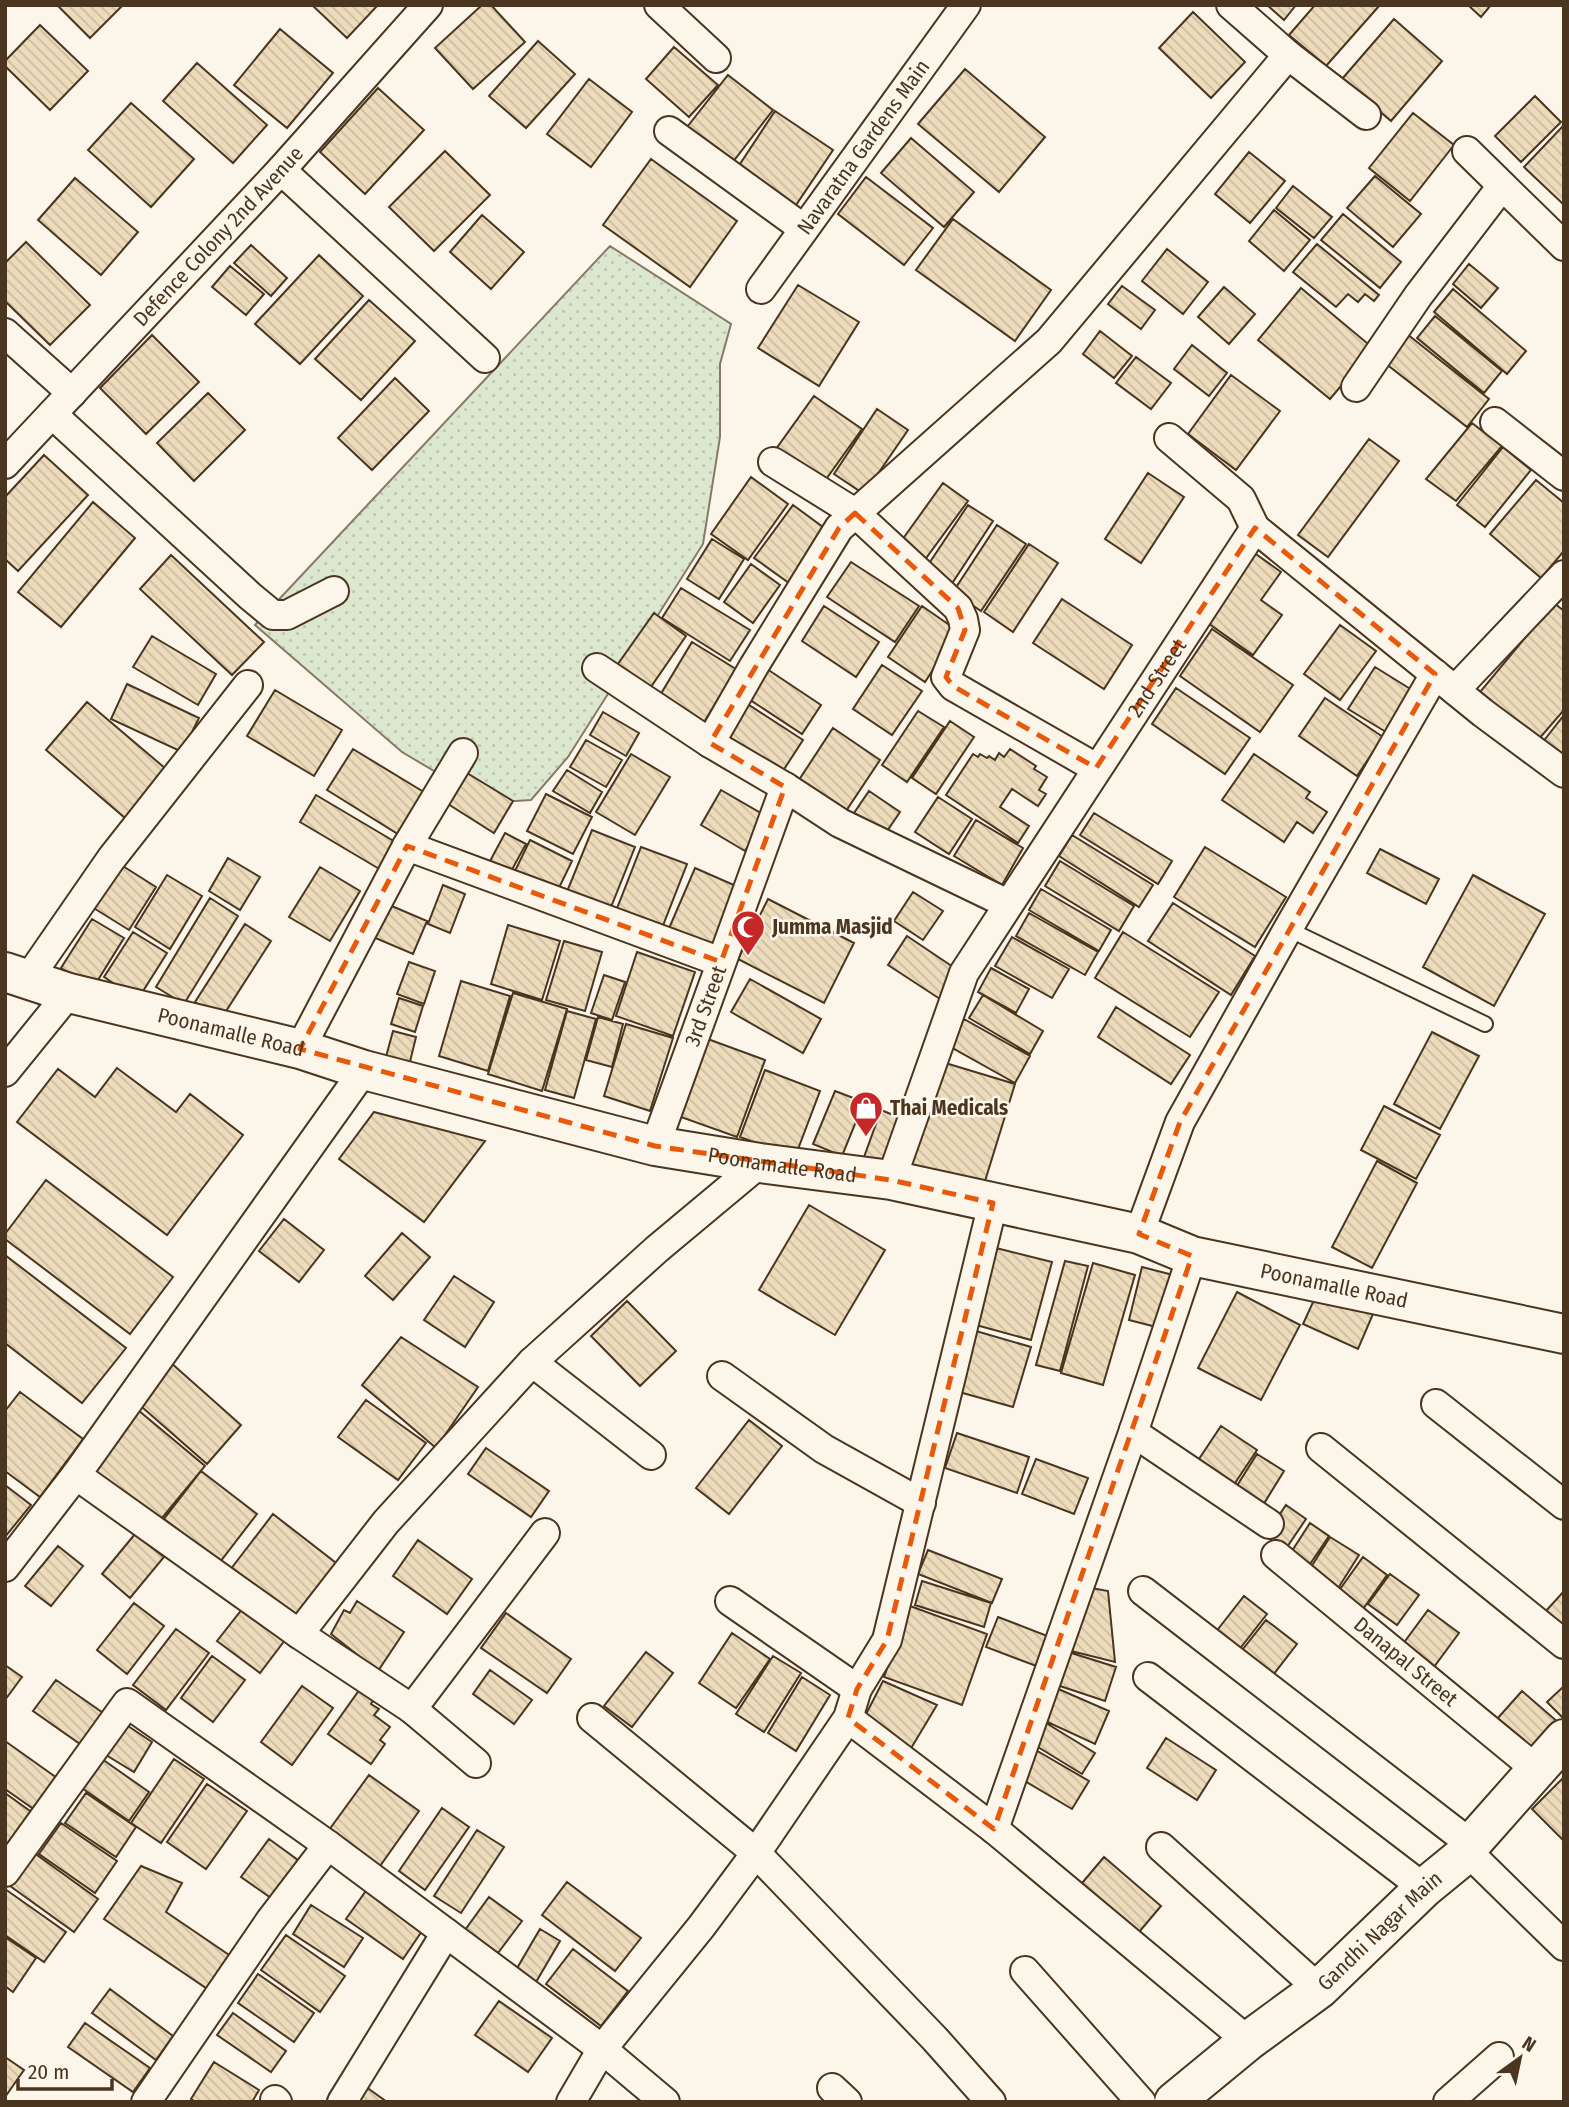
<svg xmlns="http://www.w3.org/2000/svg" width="1569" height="2107" font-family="'Fira Sans Condensed',sans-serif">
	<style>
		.grass { fill: url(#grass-dots); stroke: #887966; stroke-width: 2 }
		.building { fill: url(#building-back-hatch); stroke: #4a3520; stroke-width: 2 }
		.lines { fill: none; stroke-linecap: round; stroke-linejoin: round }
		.lane-casing { stroke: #4a3520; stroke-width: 18 }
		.street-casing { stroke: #4a3520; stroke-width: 32 }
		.secondary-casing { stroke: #4a3520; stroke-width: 42 }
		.lane { stroke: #fbf6e9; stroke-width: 14 }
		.street { stroke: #fbf6e9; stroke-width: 28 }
		.secondary { stroke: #fbf6e9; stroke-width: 38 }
		.marked { fill: none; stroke: #e8590c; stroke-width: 5; stroke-dasharray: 14 9; stroke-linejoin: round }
		.labels { text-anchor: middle; stroke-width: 5; stroke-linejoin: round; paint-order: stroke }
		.street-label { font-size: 21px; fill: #4a3520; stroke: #fbf6e9 }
		.poi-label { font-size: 21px; font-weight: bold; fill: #4a3520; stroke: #fbf6e9; text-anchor: start }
	</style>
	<defs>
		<pattern id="grass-dots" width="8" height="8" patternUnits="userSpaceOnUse" patternTransform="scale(1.75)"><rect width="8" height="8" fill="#dce7d0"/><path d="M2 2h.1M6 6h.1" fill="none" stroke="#bec7b2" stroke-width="1.8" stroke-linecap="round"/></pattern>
		<pattern id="building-back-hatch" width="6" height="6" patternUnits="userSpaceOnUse" patternTransform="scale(1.75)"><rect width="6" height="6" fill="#ecdcbc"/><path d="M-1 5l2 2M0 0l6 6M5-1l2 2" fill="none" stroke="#ccbda1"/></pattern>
	</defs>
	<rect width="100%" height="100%" fill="#fbf6e9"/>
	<!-- grass -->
	<path class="grass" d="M610 246 731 324 720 364V437L703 544 568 757 531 800 488 803 402 752 255 625Z"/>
	<!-- building -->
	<path class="building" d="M57 5H123L90 38Z
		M312 5H378L347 38Z
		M482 5H491L525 42 473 89 435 48Z
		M1267 5H1296L1284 20Z
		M1315 5H1379V6L1326 66 1289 35Z
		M1468 5H1491L1481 17Z
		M1193 12 1245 62 1211 98 1159 48Z
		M1394 19 1442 61 1391 121 1342 79Z
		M40 25 88 71 50 110 5 66V61Z
		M280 29 333 73 287 128 234 85Z
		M538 41 575 74 526 128 489 96Z
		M674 47 718 85 689 117 646 79Z
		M197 63 267 125 233 163 163 101Z
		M965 69 1045 137 999 192 918 124Z
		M728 75 773 110 729 167 684 131Z
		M589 79 632 112 591 167 547 134Z
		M378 88 424 130 365 194 320 152Z
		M1535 96 1561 122 1521 162 1495 136Z
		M131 103 194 159 151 207 88 150Z
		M775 111 833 150 796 205 738 167Z
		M1413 113 1454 145 1410 201 1369 168Z
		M1564 125V205L1524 167Z
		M911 138 974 192 944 227 881 173Z
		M445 151 490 195 434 251 389 207Z
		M1249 152 1285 181 1250 223 1215 194Z
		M651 159 737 221 690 287 603 225Z
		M1375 176 1421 214 1393 247 1347 208Z
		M866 177 933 228 904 265 838 214Z
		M75 178 138 232 101 275 38 220Z
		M1293 186 1332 217 1314 238 1276 208Z
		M1274 210 1310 240 1284 271 1249 241Z
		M1343 214 1401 262 1380 288 1321 240Z
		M482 215 524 252 491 289 450 252Z
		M953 219 1051 290 1015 341 916 270Z
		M26 242 90 305 50 345 5 301V263Z
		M1317 244 1379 295 1374 301 1365 294 1358 302 1348 294 1336 307 1293 272Z
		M251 245 287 278 271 296 234 263Z
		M1167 249 1208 282 1183 314 1142 281Z
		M319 255 363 296 300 364 255 324Z
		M1469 264 1498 288 1481 308 1453 284Z
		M230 266 264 294 246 315 212 287Z
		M798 285 859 322 819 386 758 348Z
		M1122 286 1155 310 1141 329 1108 304Z
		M1224 287 1255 314 1229 344 1198 317Z
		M1301 288 1373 348 1330 399 1258 340Z
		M1453 289 1526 351 1507 374 1434 312Z
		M369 300 415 341 361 400 315 359Z
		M1435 316 1502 371 1484 393 1417 338Z
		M1100 331 1132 356 1114 378 1083 354Z
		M1407 334 1489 399 1467 427 1385 363Z
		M152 335 199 382 146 434 100 388Z
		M1192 345 1227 373 1209 396 1174 369Z
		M1136 357 1171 383 1151 409 1116 383Z
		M1231 375 1280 411 1236 470 1188 434Z
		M395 378 429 411 372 470 338 438Z
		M208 393 245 430 194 481 157 443Z
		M814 396 862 429 819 489 771 456Z
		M877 409 908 430 864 494 834 474Z
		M1472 423 1502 446 1456 501 1426 479Z
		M1369 439 1399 461 1328 557 1298 535Z
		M1503 447 1531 470 1485 527 1457 505Z
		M44 455 88 495 18 571 5 559V497Z
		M1148 473 1184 497 1141 563 1105 539Z
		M751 477 788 504 748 560 711 534Z
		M1536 480 1564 503V551L1541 578 1490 534Z
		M943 483 968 501 921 565 897 547Z
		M93 502 135 538 61 627 18 592Z
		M793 505 827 530 789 583 754 558Z
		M968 505 993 521 949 588 924 571Z
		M997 525 1026 544 981 611 953 592Z
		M712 539 744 559 719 599 687 579Z
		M1029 544 1058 563 1013 632 984 612Z
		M1253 552 1281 572 1261 600 1282 615 1253 655 1205 621Z
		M171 555 264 642 232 675 140 589Z
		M851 562 919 606 895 642 827 597Z
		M751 564 780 585 753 623 724 602Z
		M681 588 750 630 730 661 662 618Z
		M1062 599 1132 645 1104 689 1033 643Z
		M1554 603 1564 611V710L1538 740 1480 692Z
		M824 606 879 642 856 677 802 641Z
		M922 606 958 631 925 682 888 657Z
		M654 613 686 636 646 694 613 671Z
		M1340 625 1376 651 1340 700 1304 674Z
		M1212 629 1293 685 1260 732 1180 676Z
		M152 636 216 674 198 705 133 667Z
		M692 642 736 669 700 729 656 702Z
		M882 665 922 691 892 735 853 709Z
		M1375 667 1412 690 1386 732 1348 709Z
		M767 669 821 705 802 734 747 698Z
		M127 684 199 718 182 752 111 719Z
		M1176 688 1250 738 1225 774 1152 724Z
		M275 690 342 730 314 776 247 736Z
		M1325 698 1383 737 1357 776 1299 736Z
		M87 702 166 769 125 818 46 750Z
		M746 703 803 740 779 777 722 740Z
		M918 711 944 727 907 782 882 765Z
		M603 712 639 733 626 756 590 735Z
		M1564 715V761L1542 743Z
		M950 721 974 737 936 794 912 778Z
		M833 728 880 760 842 817 795 786Z
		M586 740 622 760 606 787 570 767Z
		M353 749 432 797 406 839 327 790Z
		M1010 749 1036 766 1034 769 1047 777 1039 790 1046 794 1038 806 1012 789 1000 807 1029 826 1018 843 946 795 973 754 978 757 980 754 987 758 989 756 995 760 999 753 1004 757Z
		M631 754 670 777 635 835 596 812Z
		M1254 754 1310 792 1306 798 1327 812 1313 833 1297 822 1284 842 1222 800Z
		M567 770 602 792 590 813 553 791Z
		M467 773 513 801 494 833 448 804Z
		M721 790 766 816 745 851 701 825Z
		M869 791 900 812 885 834 854 813Z
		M546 794 592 817 573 854 527 831Z
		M316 795 397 843 381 870 300 822Z
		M938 797 972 819 949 854 915 832Z
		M1094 813 1172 861 1158 884 1080 835Z
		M976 820 1023 848 1002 885 954 856Z
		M592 830 635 847 609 912 566 894Z
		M505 833 526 844 509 875 489 863Z
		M1072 835 1153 885 1139 907 1059 856Z
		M530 840 572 861 557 892 515 871Z
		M641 847 687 864 662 928 616 911Z
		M1205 847 1286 897 1255 947 1174 897Z
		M1380 849 1439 879 1426 904 1367 873Z
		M228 858 260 877 240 910 209 891Z
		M1060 861 1134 906 1119 931 1045 886Z
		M118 863 156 887 129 930 92 907Z
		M320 867 360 891 330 941 289 917Z
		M695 868 743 889 715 954 667 933Z
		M167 875 202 896 170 949 135 927Z
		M1473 875 1545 914 1494 1006 1423 967Z
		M443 885 465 894 450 933 428 924Z
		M1041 889 1111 930 1099 951 1029 910Z
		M913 892 943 911 923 940 894 921Z
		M210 898 238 916 184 1004 156 987Z
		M768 899 854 943 824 1003 738 959Z
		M1173 903 1255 956 1231 995 1148 941Z
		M387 904 427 921 413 954 373 937Z
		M1029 913 1098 952 1085 975 1016 936Z
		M92 919 124 938 93 988 61 968Z
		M245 924 271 941 221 1019 195 1002Z
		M508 925 560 941 542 1000 491 984Z
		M133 932 167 953 138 999 104 977Z
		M1123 932 1219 992 1190 1037 1095 978Z
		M907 936 959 971 940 999 888 965Z
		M1012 937 1069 969 1052 998 995 966Z
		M564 941 602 952 585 1011 546 1000Z
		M637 952 695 972 673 1036 616 1016Z
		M409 962 435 971 424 1004 397 994Z
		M991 968 1029 989 1016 1013 978 992Z
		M604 975 625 982 612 1020 591 1013Z
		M750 979 821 1019 803 1053 731 1012Z
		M461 981 510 996 488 1071 439 1056Z
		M513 993 567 1009 542 1091 488 1074Z
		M983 995 1043 1031 1030 1054 969 1018Z
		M399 998 423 1006 415 1032 391 1024Z
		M1116 1007 1190 1055 1171 1084 1098 1037Z
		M567 1011 596 1019 574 1098 545 1090Z
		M598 1017 623 1024 612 1067 586 1060Z
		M964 1019 1030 1056 1015 1083 949 1046Z
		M626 1024 673 1038 650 1111 604 1096Z
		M393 1031 416 1037 407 1074 383 1068Z
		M1432 1032 1479 1056 1440 1129 1394 1104Z
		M705 1038 765 1060 737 1137 678 1116Z
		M942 1062 1015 1084 981 1194 909 1172Z
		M117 1068 176 1112 190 1094 243 1135 167 1235 17 1122 58 1069 95 1097Z
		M765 1070 820 1091 795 1157 740 1137Z
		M835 1091 864 1102 842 1156 813 1144Z
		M1384 1106 1440 1135 1416 1179 1361 1150Z
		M881 1110 903 1119 885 1168 863 1160Z
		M374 1112 485 1141 424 1222 339 1159Z
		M1377 1161 1417 1183 1372 1268 1332 1247Z
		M46 1180 173 1277 130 1334 5 1239V1234Z
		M809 1205 885 1250 835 1335 759 1290Z
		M284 1219 324 1250 299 1282 259 1251Z
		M402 1233 430 1257 393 1300 365 1276Z
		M996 1248 1052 1262 1031 1340 976 1325Z
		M5 1255 126 1348 82 1403 5 1343Z
		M1065 1261 1088 1266 1060 1371 1036 1365Z
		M1093 1263 1135 1275 1103 1385 1061 1373Z
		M1142 1267 1177 1276 1164 1329 1129 1320Z
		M454 1276 494 1302 465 1347 424 1320Z
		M1319 1289 1373 1314 1358 1349 1303 1324Z
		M1237 1292 1300 1325 1261 1400 1198 1368Z
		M627 1301 676 1351 640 1386 591 1336Z
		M969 1329 1031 1347 1013 1407 952 1390Z
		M401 1337 478 1387 436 1448 362 1385Z
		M170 1362 241 1425 207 1464 135 1401Z
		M20 1392 83 1439 40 1497 5 1471V1411Z
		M366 1400 426 1443 398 1480 338 1437Z
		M138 1410 205 1466 157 1524 89 1468Z
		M749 1420 782 1446 729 1514 696 1488Z
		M1221 1426 1257 1450 1231 1489 1195 1465Z
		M957 1433 1029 1457 1017 1493 945 1468Z
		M486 1448 549 1491 531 1517 468 1474Z
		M1257 1454 1284 1471 1260 1510 1233 1492Z
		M1036 1459 1088 1478 1074 1514 1022 1494Z
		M201 1471 257 1514 220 1562 164 1519Z
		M5 1485 31 1505 5 1537Z
		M1286 1505 1306 1519 1285 1550 1265 1536Z
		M273 1514 340 1566 294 1626 227 1574Z
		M1310 1523 1329 1536 1308 1567 1290 1554Z
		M135 1534 164 1557 130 1598 102 1574Z
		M1330 1537 1359 1555 1337 1590 1308 1572Z
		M418 1540 472 1579 447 1614 393 1576Z
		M58 1546 83 1566 51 1606 25 1586Z
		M928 1550 1002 1579 992 1603 918 1574Z
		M1363 1557 1387 1575 1363 1609 1338 1592Z
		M1390 1574 1419 1595 1397 1625 1368 1604Z
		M922 1581 991 1603 984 1627 915 1605Z
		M1086 1587 1108 1591 1115 1662 1067 1650Z
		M1564 1591V1628L1545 1612Z
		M1244 1596 1267 1614 1238 1651 1215 1633Z
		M357 1601 404 1632 378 1671 331 1634 344 1610 350 1613Z
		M134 1603 164 1626 127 1674 97 1650Z
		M910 1606 987 1634 962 1705 884 1677Z
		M243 1608 285 1640 260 1673 217 1641Z
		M1428 1610 1459 1633 1431 1671 1400 1648Z
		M506 1613 571 1659 547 1693 481 1648Z
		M998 1617 1050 1637 1039 1667 986 1647Z
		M1266 1620 1297 1644 1270 1679 1239 1654Z
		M176 1629 209 1653 166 1710 133 1685Z
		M732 1633 770 1659 736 1708 699 1683Z
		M1065 1651 1116 1667 1105 1701 1054 1684Z
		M646 1652 673 1673 632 1727 604 1706Z
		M212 1656 245 1680 213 1722 181 1698Z
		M773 1656 801 1673 764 1732 736 1714Z
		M5 1665 22 1677 5 1700Z
		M490 1670 532 1700 514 1724 473 1694Z
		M802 1677 830 1695 796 1751 768 1733Z
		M56 1680 106 1715 83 1746 33 1711Z
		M883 1681 937 1705 907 1755 863 1720Z
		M302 1686 333 1708 292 1765 261 1742Z
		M1564 1686V1716L1562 1717 1547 1702Z
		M1056 1688 1109 1711 1095 1744 1043 1720Z
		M360 1689 374 1699 371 1704 379 1709 374 1715 390 1727 380 1740 385 1744 371 1764 328 1734Z
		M1522 1691 1559 1723 1533 1752 1497 1719Z
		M1046 1723 1095 1753 1082 1774 1033 1744Z
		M125 1724 152 1742 134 1772 106 1755Z
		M1166 1738 1216 1770 1197 1800 1147 1768Z
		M5 1741 57 1778 35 1810 5 1789Z
		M1034 1749 1089 1781 1072 1809 1018 1777Z
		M102 1759 149 1792 129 1821 82 1788Z
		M174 1759 204 1779 161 1843 131 1823Z
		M369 1775 419 1811 380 1866 329 1830Z
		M1564 1777V1841L1532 1809Z
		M207 1784 247 1811 206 1869 167 1842Z
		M5 1793 37 1816 13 1850 5 1844Z
		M86 1793 136 1827 116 1857 65 1823Z
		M442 1808 469 1827 425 1890 399 1871Z
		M61 1823 117 1861 95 1893 39 1854Z
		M477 1830 504 1847 461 1913 434 1896Z
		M269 1839 298 1860 271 1898 241 1877Z
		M30 1850 98 1899 74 1932 6 1883Z
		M1104 1857 1161 1906 1134 1938 1077 1889Z
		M141 1866 182 1883 166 1912 232 1957 209 1990 104 1919Z
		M567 1882 641 1938 615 1971 542 1915Z
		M368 1888 424 1928 403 1959 346 1919Z
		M5 1889 66 1932 44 1962 5 1935Z
		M489 1897 522 1921 498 1953 465 1930Z
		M311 1905 363 1938 344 1967 293 1934Z
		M540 1929 560 1941 536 1982 516 1970Z
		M286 1935 345 1976 320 2012 261 1970Z
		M5 1937 36 1958 13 1992 5 1986Z
		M573 1949 628 1991 601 2026 546 1984Z
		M258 1974 314 2013 294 2042 238 2003Z
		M110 1989 173 2036 156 2060 92 2013Z
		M499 2001 552 2038 528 2072 475 2035Z
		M233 2013 286 2051 271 2072 217 2035Z
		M85 2023 150 2068 133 2092 68 2047Z
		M5 2057 24 2070 5 2097Z
		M214 2062 259 2090 252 2102H196L191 2099Z
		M362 2084 387 2102H353Z"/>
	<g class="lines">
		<!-- lane casing -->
		<g class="lane-casing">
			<path id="lane" d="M1288 929 1485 1024"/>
		</g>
		<!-- street casing -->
		<g class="street-casing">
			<g id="street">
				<path d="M659 5 716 58"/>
				<path d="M1231 5 1288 55 1366 115"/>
				<path d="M669 131 804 229"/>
				<path d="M1467 151 1564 246"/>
				<path d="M281 170 485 358"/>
				<path id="s1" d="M761 289 966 5"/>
				<path d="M5 333 72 393"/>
				<path d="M1356 387 1418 296 1502 186"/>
				<path d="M52 414 250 596 273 615H287L334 591"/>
				<path d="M1495 422 1564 476"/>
				<path d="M1169 438 1241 499 1255 528"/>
				<path d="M773 462 855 513 958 608 963 619 965 630 946 677 953 686 1096 768"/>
				<path id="s2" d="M5 464 281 170 428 5"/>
				<path d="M597 668 710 743 785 787 840 823 1008 904"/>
				<path d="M1455 690 1564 575"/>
				<path d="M710 743 754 666 839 528 1049 341 1288 55"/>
				<path d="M407 846 721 962"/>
				<path d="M28 979 111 859 248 685"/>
				<path d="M300 1049 407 846 463 753"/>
				<path d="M5 1072 69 993"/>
				<path id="s3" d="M655 1146 785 787"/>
				<path id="s4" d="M891 1180 964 973 1255 528 1483 713 1564 773"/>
				<path d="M1139 1234 1180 1122 1288 929 1435 674"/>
				<path d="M532 1362 651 1455"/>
				<path d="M722 1376 824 1449 921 1503"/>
				<path d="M1436 1404 1564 1505"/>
				<path d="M1134 1430V1433L1269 1524"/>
				<path d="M1321 1448 1564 1644"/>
				<path d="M76 1475 299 1634 412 1709 545 1533"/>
				<path id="s5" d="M1276 1555 1536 1769"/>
				<path d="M5 1567 76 1475 364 1070"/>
				<path d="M1143 1591 1471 1844"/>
				<path d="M730 1601 857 1689"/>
				<path d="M299 1634 386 1522 532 1362 657 1249 760 1163"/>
				<path d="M1148 1677 1424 1888"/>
				<path d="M412 1709 476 1763"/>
				<path d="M592 1718 756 1853 935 2039 991 2102"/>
				<path d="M848 1718 994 1829 1248 2041"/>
				<path d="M994 1829 1134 1430 1192 1256"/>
				<path d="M1161 1847 1319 1989"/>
				<path d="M1468 1852 1564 1946"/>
				<path d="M5 1872 127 1703 328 1845 602 2049 665 2102"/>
				<path d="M1025 1971 1141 2102"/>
				<path d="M832 2088 847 2102"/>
				<path d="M275 2100 277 2102"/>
				<path d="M146 2102 270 1921 328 1845"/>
				<path d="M342 2102 446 1933"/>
				<path d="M571 2102 602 2049 701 1927 756 1853 848 1718 857 1689 887 1640 993 1203"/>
				<path d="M1448 2102 1499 2057"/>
			</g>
		</g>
		<!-- secondary casing -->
		<g class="secondary-casing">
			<g id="secondary">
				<path id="s6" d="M5 972 69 993 300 1049 364 1070 655 1146 760 1163 891 1180 1139 1234 1192 1256 1564 1334"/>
				<path id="s7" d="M1174 2102 1248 2041 1319 1989 1424 1888 1468 1852 1471 1844 1564 1739"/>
			</g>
		</g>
		<!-- lane -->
		<use href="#lane" class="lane"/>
		<!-- street -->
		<use href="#street" class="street"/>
		<!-- secondary -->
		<use href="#secondary" class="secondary"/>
	</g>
	<!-- marked area -->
	<path class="marked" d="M855 513 958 608 965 630 946 677 953 686 1096 768 1255 528 1435 674 1180 1122 1139 1234 1192 1256 994 1829 848 1718 857 1689 887 1640 993 1203 891 1180 655 1146 300 1049 407 846 721 962 785 787 710 743 839 528Z"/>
	<!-- icons -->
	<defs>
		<g id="mosque-pin" transform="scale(1.75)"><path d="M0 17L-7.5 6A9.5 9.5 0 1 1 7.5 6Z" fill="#c62828" stroke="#fbf6e9"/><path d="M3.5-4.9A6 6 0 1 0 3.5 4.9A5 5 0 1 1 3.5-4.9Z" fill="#fff"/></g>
		<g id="shop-pin" transform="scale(1.75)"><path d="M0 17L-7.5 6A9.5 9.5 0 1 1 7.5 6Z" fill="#c62828" stroke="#fbf6e9"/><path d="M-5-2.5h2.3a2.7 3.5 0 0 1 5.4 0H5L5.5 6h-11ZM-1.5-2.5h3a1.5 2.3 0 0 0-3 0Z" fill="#fff"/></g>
	</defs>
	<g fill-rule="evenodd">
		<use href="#mosque-pin" x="748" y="927"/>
		<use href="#shop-pin" x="866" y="1108"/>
	</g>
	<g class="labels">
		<!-- street labels -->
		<g class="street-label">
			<text dy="7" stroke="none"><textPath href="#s1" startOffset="175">Navaratna Gardens Main</textPath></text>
			<text dy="7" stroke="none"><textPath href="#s2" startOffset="312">Defence Colony 2nd Avenue</textPath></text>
			<text dy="7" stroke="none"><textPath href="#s4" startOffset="572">2nd Street</textPath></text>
			<text dy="7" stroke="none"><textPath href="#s3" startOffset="149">3rd Street</textPath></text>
			<text dy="7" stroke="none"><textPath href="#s6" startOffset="234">Poonamalle Road</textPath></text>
			<text dy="7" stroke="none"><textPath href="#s6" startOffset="802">Poonamalle Road</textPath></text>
			<text dy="7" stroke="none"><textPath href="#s6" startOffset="1368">Poonamalle Road</textPath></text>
			<text dy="7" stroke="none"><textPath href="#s5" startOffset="168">Danapal Street</textPath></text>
			<text dy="7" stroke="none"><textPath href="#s7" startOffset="268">Gandhi Nagar Main</textPath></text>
		</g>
		<!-- poi labels -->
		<g class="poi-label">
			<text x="772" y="934">Jumma Masjid</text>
			<text x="890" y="1115">Thai Medicals</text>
		</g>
	</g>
	<!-- border -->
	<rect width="1569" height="2107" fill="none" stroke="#4a3520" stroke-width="14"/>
	<!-- north arrow -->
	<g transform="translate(1520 2058) rotate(33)" stroke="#fbf6e9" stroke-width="5" paint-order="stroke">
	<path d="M0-5L12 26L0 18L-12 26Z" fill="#4a3520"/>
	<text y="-10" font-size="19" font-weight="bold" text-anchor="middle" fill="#4a3520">N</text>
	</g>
	<!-- scale -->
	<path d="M18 2079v10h94v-10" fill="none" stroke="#4a3520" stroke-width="3.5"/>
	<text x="28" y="2079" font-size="21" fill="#4a3520" stroke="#fbf6e9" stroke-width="5" paint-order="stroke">20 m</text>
</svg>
